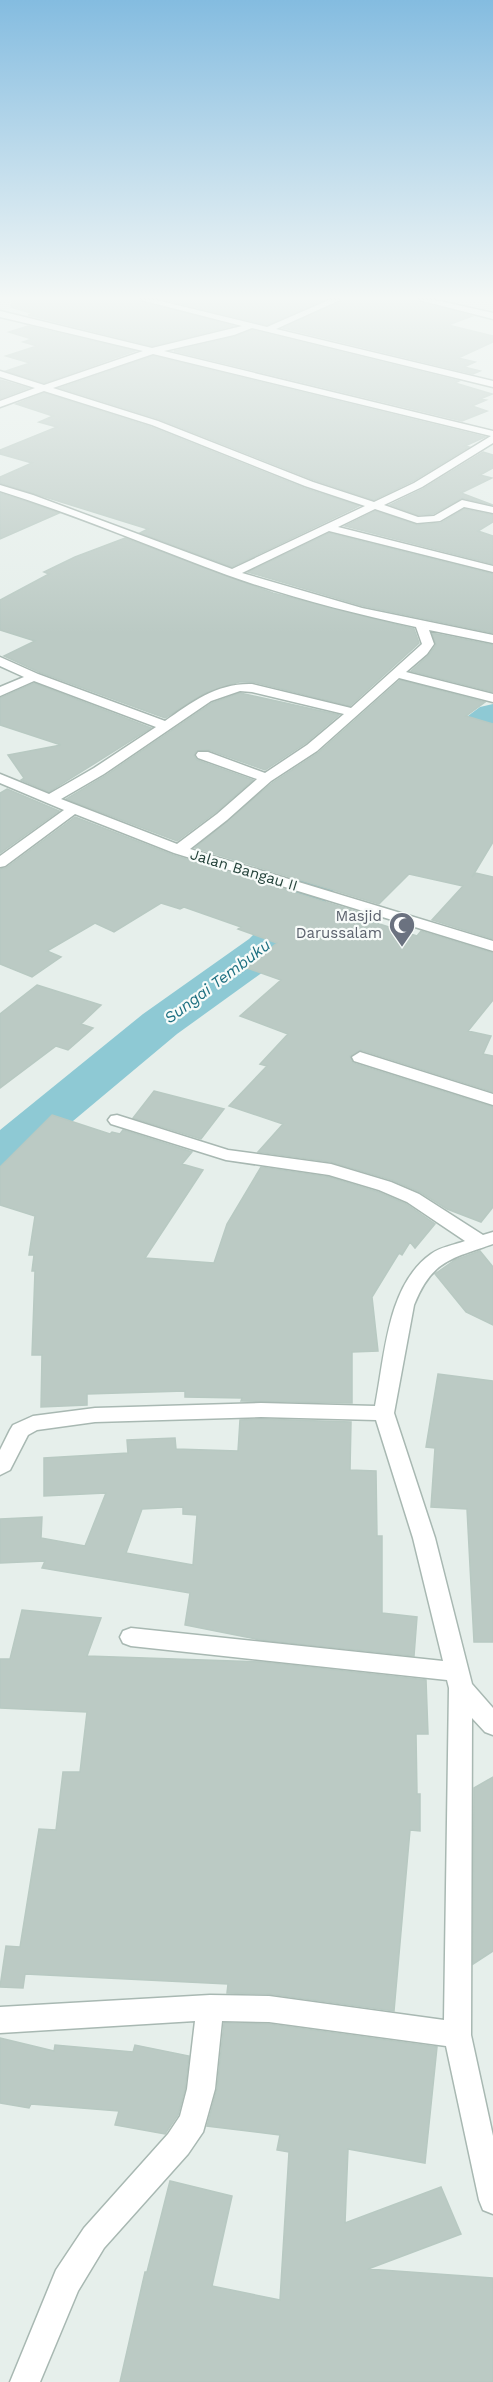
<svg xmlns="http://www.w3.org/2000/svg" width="493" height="2382" font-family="'Work Sans',sans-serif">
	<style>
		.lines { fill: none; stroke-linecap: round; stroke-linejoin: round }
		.river { fill: #8ec9d4; fill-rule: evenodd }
		.building { fill: #bbcac4; stroke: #b8c9c2; stroke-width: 1.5; fill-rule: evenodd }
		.street-casing { stroke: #a8b8b2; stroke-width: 3 }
		.street { fill: #fff; fill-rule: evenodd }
		.labels { text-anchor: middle; stroke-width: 4.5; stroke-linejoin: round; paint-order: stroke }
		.street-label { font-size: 15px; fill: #24423a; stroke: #f7fbf9 }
		.worship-label { font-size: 15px; fill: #5b616d; stroke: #f7fbf9; text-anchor: end }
		.water-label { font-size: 16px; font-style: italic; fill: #1c6f80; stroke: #f7fbf9 }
	</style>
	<rect width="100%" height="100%" fill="#e6efeb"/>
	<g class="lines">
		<!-- river -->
		<path class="river" d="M493 704V733L441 773 427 777 413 773 407 765 413 757 480 707Z
			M363 820 378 823 384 832 331 893 313 923 281 959 177 1034 18 1167 0 1172V1130L143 1014 249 939 280 908 297 879 348 823Z"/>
	</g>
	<!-- building -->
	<path class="building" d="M12 300H139L233 326 152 346 28 315 34 314 11 307Z
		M166 300H323L267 325Z
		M342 300H417L472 316 448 325 493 336V342L458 358 475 362 464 367 480 371 473 374 283 328Z
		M28 326 135 351 44 383 6 371 30 363 6 356 37 346 23 342 32 339 9 332Z
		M252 330 459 381 455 383 492 394 480 399 486 400 472 406 487 411 462 421 174 351 234 337Z
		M153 356 485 437 465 446 469 447 413 481 374 500 314 480 159 419 60 388Z
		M0 380H1L28 388 0 399Z
		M44 393 151 427 304 488 359 506 232 567 140 533 148 529 0 483V477L32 463 0 454V450L57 427 39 422 53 416 16 404Z
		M483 452 493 455V468L480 475 492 478 461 493 493 505 462 498 433 514 418 515 390 505 423 489Z
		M0 493 28 502 59 513 0 539Z
		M464 509 493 515V522L478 531 493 536V564L345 526 375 511 417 525 441 523Z
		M329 533 493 574V633L363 606 248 572Z
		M125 538 273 593 414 629 419 643 350 706 253 682H239L205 693 165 718 39 672 4 656 35 641 0 630V600L49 574 44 572 75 557Z
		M432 633 493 645V692L411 671 428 656 436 645Z
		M400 680 485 702 466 716 493 724V842L472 877 476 873 493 877V939L432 920 463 886 409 874 379 904 195 848 272 783 318 753Z
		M34 683 151 728 49 792 21 780 24 778 8 755 61 745 0 725V698Z
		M240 693 339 715 306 743 265 770 209 750 196 751 194 756 197 760 253 780 216 812 177 841 66 799 105 776 212 703Z
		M7 789 59 811 0 853V793Z
		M75 817 173 855 368 915 365 918 370 921 417 936 421 931 493 953V1000L468 1031 491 1036 483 1054 493 1056V1092L361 1050 350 1056 353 1063 493 1107V1207L481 1222 447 1209 420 1192 392 1180 331 1162 258 1152 283 1124 229 1106 267 1066 260 1064 288 1034 240 1016 281 980 247 968 277 943 238 929 241 927 184 907 180 909 161 903 114 932 95 923 47 951 61 957 32 977 0 964V869L6 868Z
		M37 985 101 1005 81 1024 93 1028 68 1050 56 1046 0 1088V1014Z
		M154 1091 224 1109 201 1139 133 1118Z
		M52 1115 110 1134 112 1132 120 1134 123 1130 192 1152 182 1164 203 1170 145 1258 214 1263 227 1224 261 1167 329 1177 378 1192 406 1204 435 1224 415 1248 410 1242 402 1255 399 1253 372 1297 378 1351 352 1352V1403L241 1401 242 1398 185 1397V1391L87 1394V1405L41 1407 42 1355H32L35 1271H32L34 1255H29L35 1216 0 1205V1167Z
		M480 1251 493 1267V1325L466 1312 435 1274 455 1260Z
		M438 1374 493 1381V1642H474L467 1509 431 1507 435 1448 426 1447Z
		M261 1419 351 1422 350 1470 376 1471 377 1536H382V1613L417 1617 414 1656 261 1640 185 1625 190 1593 42 1568 45 1561 0 1563V1519L42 1517 41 1538 85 1546 106 1493 44 1496V1458L128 1453 127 1440 175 1438 176 1449 238 1451 240 1420ZM183 1507V1514L197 1515 193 1565 126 1553 142 1509Z
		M22 1610 101 1618 87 1656 262 1662 426 1680 428 1734H416L417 1794H420V1831L410 1830 394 2011 269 1994 227 1993 228 1984 25 1974 23 1988 0 1987 6 1946 20 1947 39 1829 56 1830 63 1772H80L87 1712 0 1708V1659H10Z
		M493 1777V1951L473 1964 474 1788Z
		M224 2023 269 2024 437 2047 425 2163 348 2149 345 2223 441 2187 461 2234 368 2269 493 2278V2382H120L145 2272H147L170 2181 232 2196 212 2286 280 2300 289 2152 277 2150 280 2135 207 2126 217 2089Z
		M0 2038 54 2051 55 2045 133 2052 135 2045 189 2056 185 2089 178 2115 165 2134 115 2125 119 2111 31 2104 29 2108 0 2103Z"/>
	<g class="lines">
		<!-- street casing -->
		<g class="street-casing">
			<path id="street" d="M141 300H156L267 327 329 300H340L276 329 493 381V387L252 328 234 335 164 351 493 431V443L422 487 384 505 418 517 434 516 462 500 493 507V513L464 507 440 521 417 523 375 509 338 527 493 566V572L329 531 242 573 362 608 493 635V643L429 630 434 644 427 654 406 672 493 694V702L399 678 317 751 271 781 227 820 190 849 493 941V951L174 853 75 814 5 866 0 867V856L64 810 0 783V774L49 794 94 768 156 727 34 681 0 696V687L24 677 0 666V657L38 674 165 721C192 702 217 683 252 684L351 708 422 644 416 627C352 613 288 597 227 575 151 547 77 515 0 491V485L33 495 232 569 365 506 305 486 152 425 44 391 0 407V401L35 388 0 377V371L44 385 143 351 0 317V311L152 348 242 326ZM153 354 491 436 414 483 374 502 313 482 158 421 53 388ZM240 691 252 692 344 714 307 745 265 773 208 752H198L196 755 198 758 257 779 217 814 177 844 61 799 104 774 211 701Z
				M419 300H435L493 313V319Z
				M360 1052 493 1094V1105L354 1061 352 1057Z
				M117 1115 228 1150 331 1164 391 1182 419 1194 483 1235 493 1232V1244C451 1259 432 1260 414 1305L394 1413 435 1538 472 1684 493 1708V1735L485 1732 472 1718 471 2035 493 2136V2214L483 2210 479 2200 446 2046 269 2022 222 2021 215 2089 203 2132 188 2154 104 2248 78 2291 40 2382H10L56 2270 84 2228 168 2134 180 2116 187 2089 195 2021 0 2033V2007L210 1995 269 1996 444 2020 449 1688 447 1680 131 1646 123 1643 120 1637 123 1631 131 1628 443 1661 413 1538 376 1420 261 1417 95 1422 37 1430 28 1435 10 1470 0 1475V1450L10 1430 13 1425 33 1416 95 1408 261 1403 375 1406C385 1356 387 1285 431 1254 440 1247 454 1245 465 1241L407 1202 379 1190 329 1175 226 1160 111 1124 108 1120 111 1116Z"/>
		</g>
		<!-- street -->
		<use href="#street" class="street"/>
	</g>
	<!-- sky -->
	<linearGradient id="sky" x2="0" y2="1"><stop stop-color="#84bce0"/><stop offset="0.47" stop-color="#f4f8f6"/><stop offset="1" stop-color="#f4f8f6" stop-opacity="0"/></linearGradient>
	<rect width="493" height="634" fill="url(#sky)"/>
	<!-- icons -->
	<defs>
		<g id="mosque-pin" transform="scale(1.35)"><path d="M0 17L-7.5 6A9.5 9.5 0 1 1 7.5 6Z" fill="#6b7280" stroke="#f7fbf9"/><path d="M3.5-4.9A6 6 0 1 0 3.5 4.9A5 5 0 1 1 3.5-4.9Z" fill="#fff"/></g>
	</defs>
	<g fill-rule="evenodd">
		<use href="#mosque-pin" x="402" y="925"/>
	</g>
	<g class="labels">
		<!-- street labels -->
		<g class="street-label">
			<text transform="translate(244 870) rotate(17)" y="5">Jalan Bangau II</text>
		</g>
		<!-- worship labels -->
		<g class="worship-label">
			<text x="382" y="921">Masjid<tspan x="382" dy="17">Darussalam</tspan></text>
		</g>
		<!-- water labels -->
		<g class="water-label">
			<text transform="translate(217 981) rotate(-37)" y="6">Sungai Tembuku</text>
		</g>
	</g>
</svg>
